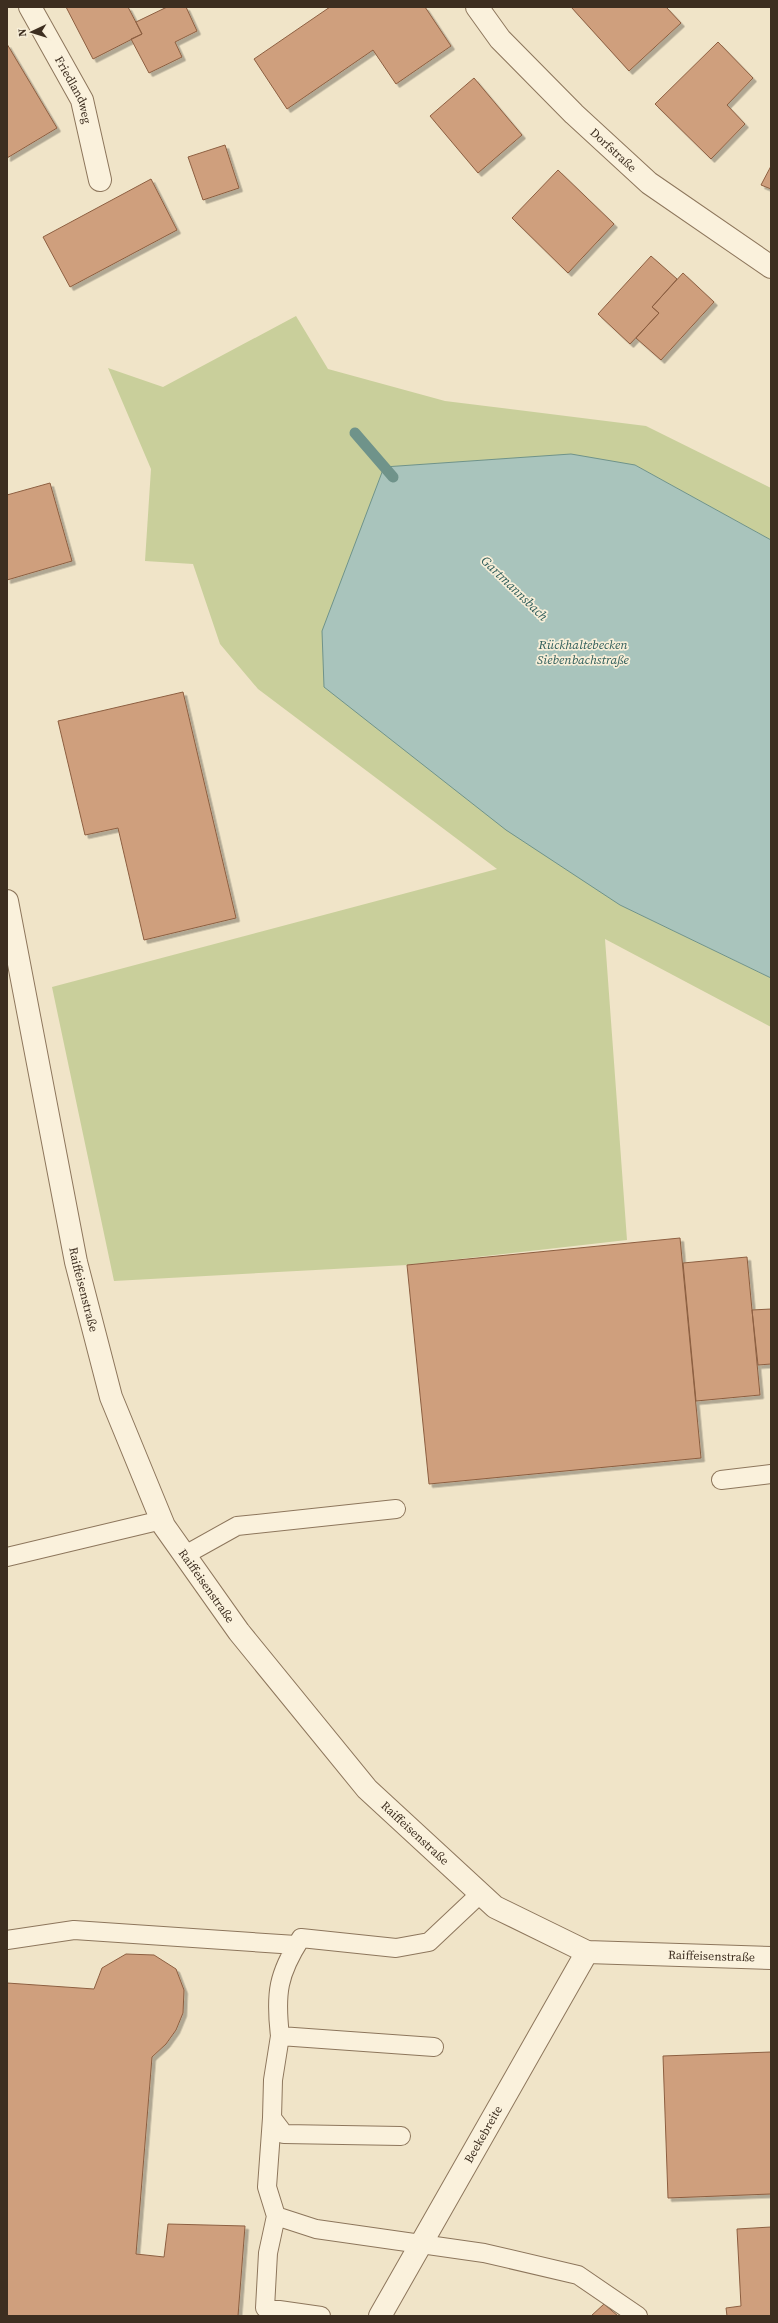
<svg xmlns="http://www.w3.org/2000/svg" width="778" height="2323" font-family="'Source Serif 4',serif">
	<style>
		.green { fill: #c9cf9b }
		.water { fill: #a9c4bc; stroke: #6f938a }
		.lines { fill: none; stroke-linecap: round; stroke-linejoin: round }
		.stream { stroke: #6f938a; stroke-width: 11 }
		.building { fill: #cf9f7d; stroke: #8d5f41; filter: url(#shadow) }
		.service-casing { stroke: #8d765c; stroke-width: 20 }
		.minor-casing { stroke: #8d765c; stroke-width: 24 }
		.service { stroke: #faf1dc; stroke-width: 18 }
		.minor { stroke: #faf1dc; stroke-width: 22 }
		.labels { text-anchor: middle; stroke-width: 3.5; stroke-linejoin: round; paint-order: stroke }
		.street-label { font-size: 12px; fill: #3d2e20; stroke: #f7eed8 }
		.water-label { font-size: 13px; font-style: italic; fill: #2f5d5a; stroke: #f7eed8 }
	</style>
	<defs>
		<filter id="shadow"><feDropShadow dx="3.5" dy="3.5" stdDeviation="0" flood-color="#0004"/></filter>
	</defs>
	<rect width="100%" height="100%" fill="#f0e4c8"/>
	<!-- green -->
	<path class="green" d="M296 316 328 369 445 401 646 426 771 488V540L635 465 620 905 771 978V1027L605 939 627 1240 407 1265 114 1281 52 987 497 869 258 689 220 644 193 564 145 561 151 469 108 368 163 387Z"/>
	<!-- water -->
	<path class="water" d="M571 454 635 465 771 540V978L620 905 506 830 324 687 322 631 384 467Z"/>
	<g class="lines">
		<!-- stream -->
		<path class="stream" d="M355 433 393 477"/>
	</g>
	<!-- building -->
	<path class="building" d="M66 7H128L142 34 93 59Z
		M167 7H186L197 31 175 42 182 57 149 73 131 39 142 34 136 22Z
		M330 7H425L451 46 396 84 373 50 287 109 254 59Z
		M571 7H666L681 23 629 71Z
		M718 42 753 78 727 105 745 124 711 159 655 104Z
		M7 44 57 128 7 158Z
		M474 78 522 135 478 173 430 116Z
		M225 145 239 188 203 200 188 157Z
		M771 166V189L761 185Z
		M558 170 614 224 568 273 512 218Z
		M151 179 177 230 70 287 43 237Z
		M651 256 677 279 652 307 659 313 630 344 598 314Z
		M683 273 714 302 661 360 636 338 659 313 652 307Z
		M50 483 72 561 7 580V495Z
		M183 692 236 918 144 940 118 828 85 835 58 721Z
		M680 1238 701 1458 429 1484 407 1265Z
		M747 1257 760 1395 696 1401 683 1263Z
		M771 1309V1364L758 1365 752 1310Z
		M126 1954 154 1955 176 1969 184 1990 183 2013 176 2030 166 2044 152 2057 136 2254 164 2257 168 2224 245 2226 238 2316H7V1983L94 1989 102 1968Z
		M771 2052V2194L668 2198 663 2056Z
		M771 2227V2316H727L726 2308 741 2306 737 2229Z
		M604 2304 618 2316H591Z"/>
	<g class="lines">
		<!-- service casing -->
		<g class="service-casing">
			<path id="service" d="M721 1480 771 1474
				M185 1555 237 1526 396 1509
				M7 1557 162 1520
				M7 1940 74 1930 296 1945
				M280 2036 273 2080 272 2118 284 2134 401 2136
				M434 2047 280 2036C275 1993 278 1974 301 1938L396 1948 429 1942 481 1893
				M272 2118 267 2187 276 2216 316 2229 484 2253 578 2275 638 2316
				M276 2216 268 2253 265 2308 321 2316"/>
		</g>
		<!-- minor casing -->
		<g class="minor-casing">
			<g id="minor">
				<path id="s1" d="M30 7 82 100 100 180"/>
				<path id="s2" d="M477 7 500 39 574 114 649 183 771 267"/>
				<path id="s3" d="M7 901 76 1262 111 1397 164 1526 239 1632 367 1789 495 1907 587 1952 771 1958"/>
				<path id="s4" d="M380 2316 587 1952"/>
			</g>
		</g>
		<!-- service -->
		<use href="#service" class="service"/>
		<!-- minor -->
		<use href="#minor" class="minor"/>
	</g>
	<g class="labels">
		<!-- street labels -->
		<g class="street-label">
			<text dy="4" stroke="none"><textPath href="#s1" startOffset="94">Friedlandweg</textPath></text>
			<text dy="4" stroke="none"><textPath href="#s2" startOffset="198">Dorfstraße</textPath></text>
			<text dy="4" stroke="none"><textPath href="#s3" startOffset="396">Raiffeisenstraße</textPath></text>
			<text dy="4" stroke="none"><textPath href="#s3" startOffset="720">Raiffeisenstraße</textPath></text>
			<text dy="4" stroke="none"><textPath href="#s3" startOffset="1044">Raiffeisenstraße</textPath></text>
			<text dy="4" stroke="none"><textPath href="#s3" startOffset="1380">Raiffeisenstraße</textPath></text>
			<text dy="4" stroke="none"><textPath href="#s4" startOffset="209">Beekebreite</textPath></text>
		</g>
		<!-- water labels -->
		<g class="water-label">
			<text transform="translate(515 588) rotate(44)" y="5">Gartmannsbach</text>
			<text x="583" y="649">Rückhaltebecken<tspan x="583" dy="15">Siebenbachstraße</tspan></text>
		</g>
	</g>
	<!-- border -->
	<rect width="778" height="2323" fill="none" stroke="#3d2e20" stroke-width="16"/>
	<!-- north arrow -->
	<g transform="translate(32 32) rotate(266)" stroke="#f7eed8" stroke-width="3" paint-order="stroke">
	<path d="M0-3L7 15L0 10L-7 15Z" fill="#3d2e20"/>
	<text y="-6" font-size="11" font-weight="bold" text-anchor="middle" fill="#3d2e20">N</text>
	</g>
</svg>
